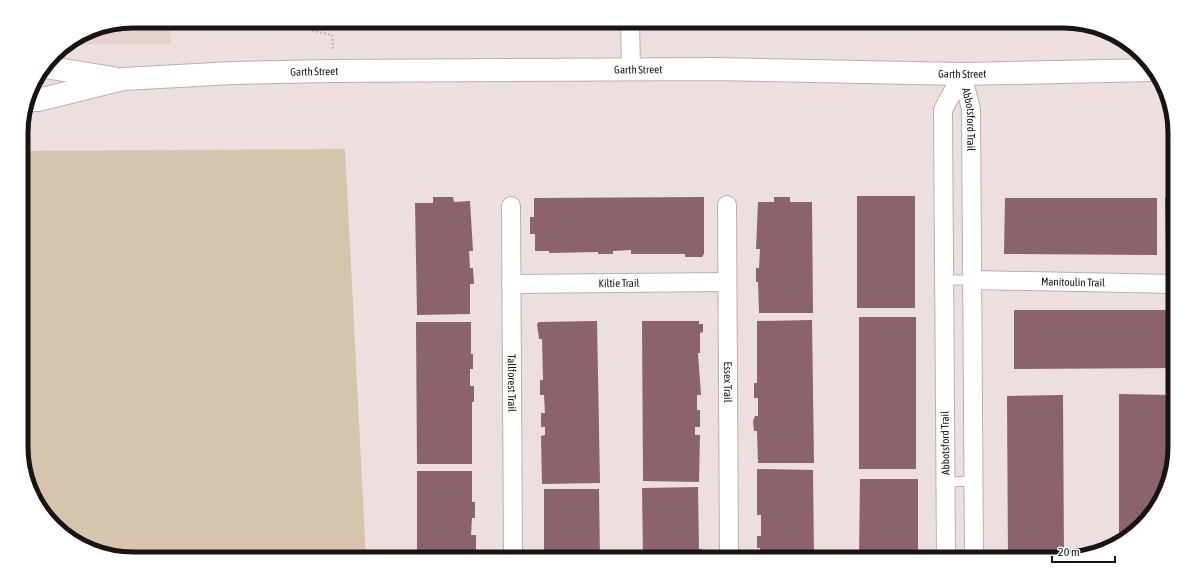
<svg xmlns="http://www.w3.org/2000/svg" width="1196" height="580" font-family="'Asap Condensed',sans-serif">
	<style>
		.built { fill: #e7d1ce }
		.green { fill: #d4c5ac }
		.building { fill: #8a636d }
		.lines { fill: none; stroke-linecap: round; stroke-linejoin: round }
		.lane-casing { stroke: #bcb0ae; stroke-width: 11 }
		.street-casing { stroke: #bcb0ae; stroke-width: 20 }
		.secondary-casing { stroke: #bcb0ae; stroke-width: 24 }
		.path { stroke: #a19695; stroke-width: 2.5; stroke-dasharray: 1 3; stroke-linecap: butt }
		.lane { stroke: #fff; stroke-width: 9 }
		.street { stroke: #fff; stroke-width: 18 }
		.secondary { stroke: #fff; stroke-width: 22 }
		.labels { text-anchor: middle; stroke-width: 3; stroke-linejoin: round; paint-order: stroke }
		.street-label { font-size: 11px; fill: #181413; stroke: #fff }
		.rim { fill: none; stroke: #181413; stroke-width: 5 }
	</style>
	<rect width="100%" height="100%" fill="#eddfdd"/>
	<!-- built -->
	<path class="built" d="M133 21H171V44H66L90 29Z"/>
	<!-- green -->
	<path class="green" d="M345 149 366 559H133L84 548 44 515 22 462 21 151Z"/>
	<!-- building -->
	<path class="building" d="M205 21H251V25H205Z
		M408 21H467V23L408 24Z
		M522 21H576V23H522Z
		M857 196H915V308H857Z
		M433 197H453L454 202 470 201 473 251H469L470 268H473L474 284H470V314L417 315 415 203H433Z
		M704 197V254L702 257H685V254H631V250L613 251V254H598V252L549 253V251H535V234H530V217H534V198Z
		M774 197H790V202H812L813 313H759L758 282H756V268H759L760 249H756L758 202H774Z
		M1005 198H1157V255L1004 254Z
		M1165 198H1174V255H1166Z
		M1014 310H1175V368L1014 369Z
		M859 317H916V469H859Z
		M812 320 814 463H758L757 431H754L753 421 755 416H758V398H754V383H757V321Z
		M597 321 600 483 542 484 541 436 545 435V427H541V413H545L544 395H540V380H543L542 339H539L537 324 539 322Z
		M642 321H699V324H703V332L700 333V353H698L701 395H697V410H700V427H695V435H700L699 482 643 481Z
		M416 322H471V354H473V369H470V386H474V402H472V464H417Z
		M1119 394 1171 395V466L1164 496 1125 540 1119 542Z
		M1063 395 1064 559H1008L1007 396Z
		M757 469 813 470 814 559H760V548H757V536H761V515H757Z
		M417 471H472V502H475V518H472L471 535H476V550H472V559H417Z
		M860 479H918V559H859Z
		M698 487 699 549H702V559H643L642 488Z
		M544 489H599L600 559H541V550H544Z"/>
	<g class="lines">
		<!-- lane casing -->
		<g class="lane-casing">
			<path id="lane" d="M944 280H972
				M946 482 974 481"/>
		</g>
		<!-- street casing -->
		<g class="street-casing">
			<g id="street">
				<path d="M630 21 631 69"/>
				<path id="s1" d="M727 205 729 559"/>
				<path id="s2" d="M511 206 513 559"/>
				<path id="s3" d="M972 280 1175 284"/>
				<path id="s4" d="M511 284 727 282"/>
				<path id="s5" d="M946 559 943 110 962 74 971 109 974 559"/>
			</g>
		</g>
		<!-- secondary casing -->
		<g class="secondary-casing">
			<g id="secondary">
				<path d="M45 67 113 78"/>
				<path id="s6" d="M28 100H38L123 79 233 73 333 71 717 69 962 74 1154 70"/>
			</g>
		</g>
		<!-- path -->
		<path class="path" d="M300 21 314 31 332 35 333 51"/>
		<!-- lane -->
		<use href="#lane" class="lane"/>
		<!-- street -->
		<use href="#street" class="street"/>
		<!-- secondary -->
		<use href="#secondary" class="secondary"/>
	</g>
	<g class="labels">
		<!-- street labels -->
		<g class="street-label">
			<text dy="4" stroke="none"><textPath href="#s6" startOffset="613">Garth Street</textPath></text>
			<text dy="4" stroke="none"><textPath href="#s6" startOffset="289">Garth Street</textPath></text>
			<text dy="4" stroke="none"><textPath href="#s6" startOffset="937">Garth Street</textPath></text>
			<text dy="4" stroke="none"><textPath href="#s5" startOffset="536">Abbotsford Trail</textPath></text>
			<text dy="4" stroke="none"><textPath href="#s3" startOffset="101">Manitoulin Trail</textPath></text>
			<text dy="4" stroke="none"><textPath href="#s4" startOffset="108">Kiltie Trail</textPath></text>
			<text dy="4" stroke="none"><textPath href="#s1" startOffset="177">Essex Trail</textPath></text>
			<text dy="4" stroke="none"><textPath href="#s2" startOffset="177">Tallforest Trail</textPath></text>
			<text transform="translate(945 443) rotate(-91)" y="4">Abbotsford Trail</text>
		</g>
	</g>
	<!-- crop -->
	<path d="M0 0H1196V580H0ZM133 28H1063A105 105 0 0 1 1168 133V447A105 105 0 0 1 1063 552H133A105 105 0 0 1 28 447V133A105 105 0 0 1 133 28Z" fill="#fff" fill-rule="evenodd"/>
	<path class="rim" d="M133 28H1063A105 105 0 0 1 1168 133V447A105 105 0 0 1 1063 552H133A105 105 0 0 1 28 447V133A105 105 0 0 1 133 28Z"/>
	<!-- scale -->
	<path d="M1052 556v6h63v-6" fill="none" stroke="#181413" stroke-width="2"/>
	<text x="1058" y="556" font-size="12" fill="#181413" stroke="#ffffff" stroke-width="3" paint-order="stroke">20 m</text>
</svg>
